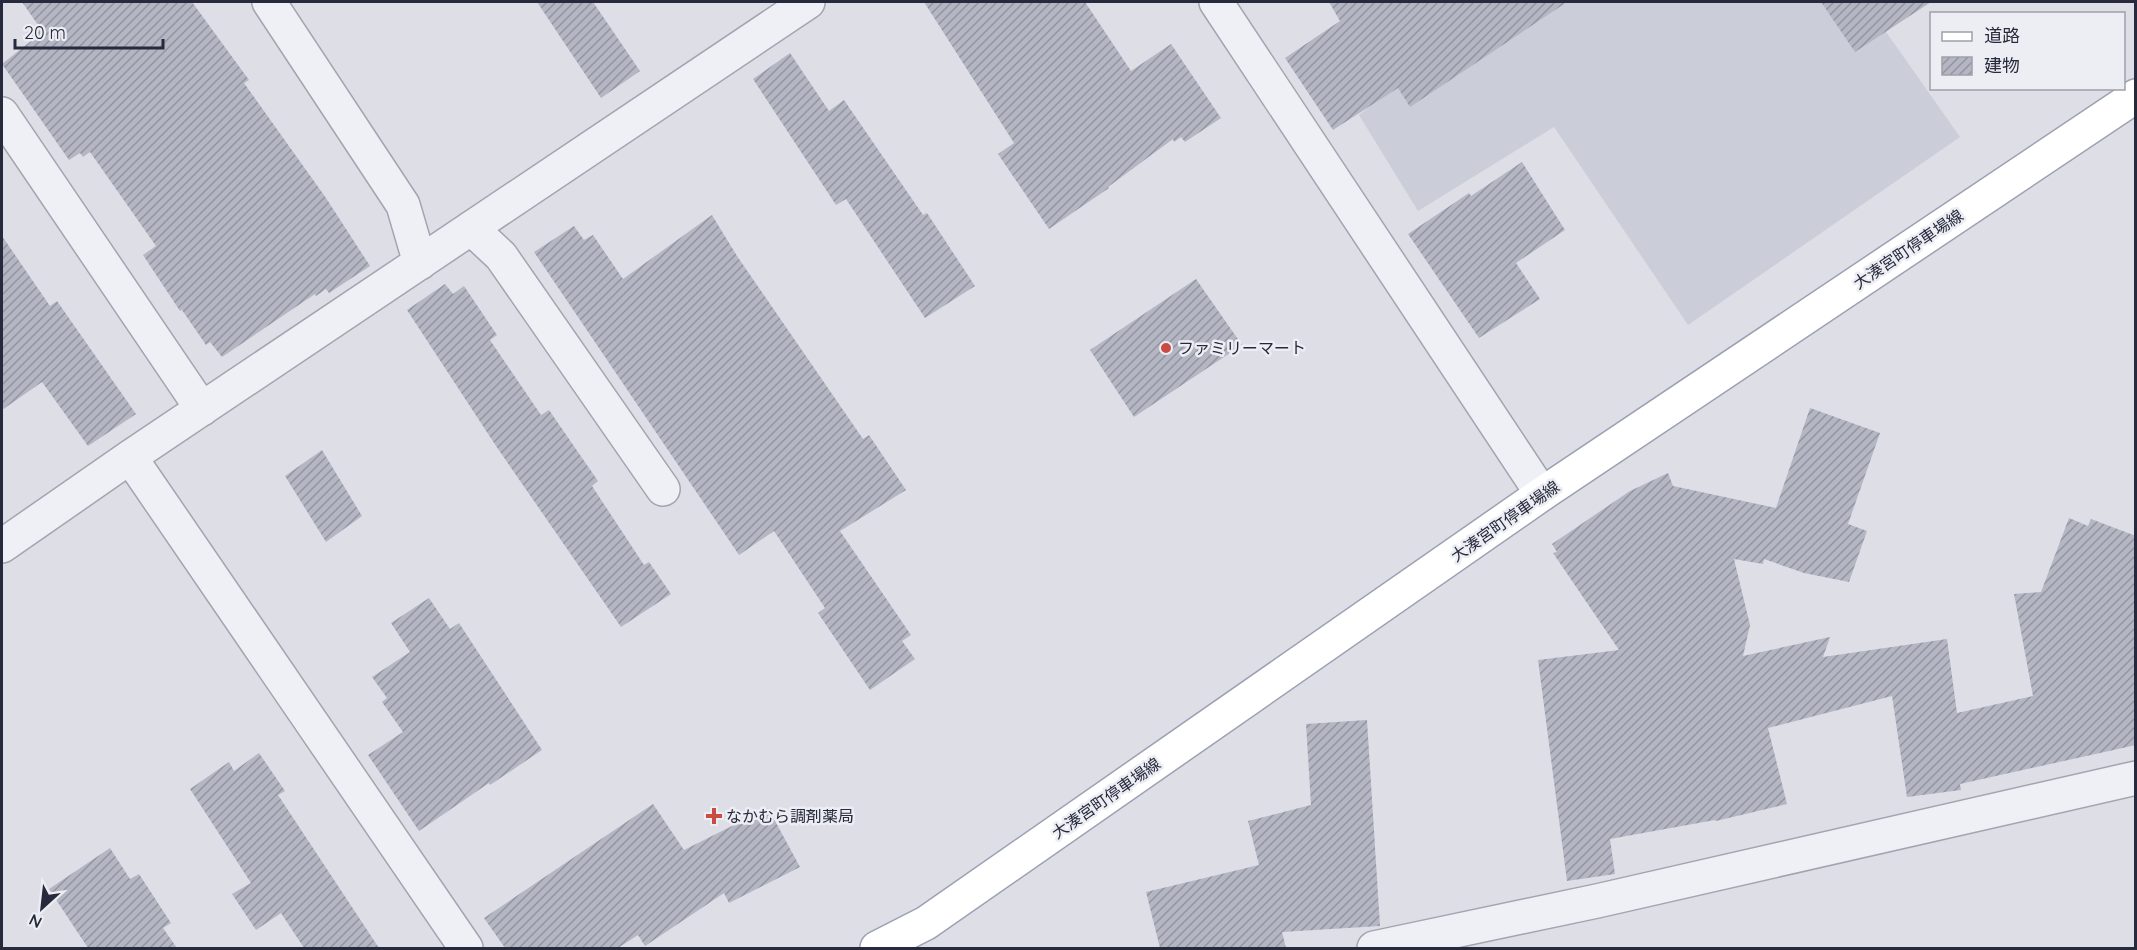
<svg xmlns="http://www.w3.org/2000/svg" width="2137" height="950" font-family="Quicksand,'Noto Sans JP',sans-serif">
	<style>
		.built { fill: #cbcdd8 }
		.building { fill: url(#building-hatch) }
		.lines { fill: none; stroke-linecap: round; stroke-linejoin: round }
		.minor-casing { stroke: #a3a4b0; stroke-width: 36 }
		.major-casing { stroke: #9ca0b2; stroke-width: 36 }
		.minor { stroke: #eff0f5; stroke-width: 33 }
		.major { stroke: #fff; stroke-width: 33 }
		.poi-dot { fill: #ca4b43; stroke: #eceef4; stroke-width: 2 }
		.labels { text-anchor: middle; stroke-width: 5; stroke-linejoin: round; paint-order: stroke }
		.street-label { font-size: 16px; fill: #272a3c; stroke: #eceef4 }
		.poi-label { font-size: 16px; fill: #272a3c; stroke: #eceef4; text-anchor: start }
	</style>
	<defs>
		<pattern id="building-hatch" width="6" height="6" patternUnits="userSpaceOnUse" patternTransform="scale(1.5)"><rect width="6" height="6" fill="#b4b7c3"/><path d="M-1 1l2-2M0 6l6-6M5 7l2-2" fill="none" stroke="#9295a0"/></pattern>
	</defs>
	<rect width="100%" height="100%" fill="#dddee6"/>
	<!-- built -->
	<path class="built" d="M1409 2H1865L1960 137 1688 325 1554 127 1418 211 1359 115 1443 50Z"/>
	<!-- building -->
	<path class="building" d="M22 2H192L249 80 244 83 326 198 370 266 329 293 326 289 316 296 315 294 222 357 210 342 206 345 182 310 180 311 143 255 156 246 90 152 83 157 80 153 69 160 2 64 31 41 26 33 38 25Z
		M537 2H593L640 71 601 98Z
		M924 2H1085L1131 71 1171 44 1221 118 1185 142 1181 137 1174 142 1173 139 1108 187 1109 188 1049 229 998 154 1014 143Z
		M1329 2H1567L1410 107 1398 88 1333 130 1285 58 1340 21Z
		M1821 2H1931L1855 52Z
		M790 53 829 111 844 100 923 215 927 213 975 286 925 318 846 199 836 205 753 79Z
		M1522 162 1565 230 1516 263 1540 299 1479 338 1408 234 1469 193 1471 196Z
		M712 215 737 256 863 439 869 435 906 490 840 531 911 635 902 641 915 659 870 690 818 613 825 608 774 531 739 555 534 252 574 226 584 240 593 235 623 279Z
		M2 236 50 306 57 301 136 414 88 446 42 382 2 410Z
		M1196 279 1242 345 1134 417 1090 350Z
		M445 284 453 294 464 286 497 335 490 340 541 415 549 410 598 481 592 486 644 565 649 562 671 594 621 627 496 446 407 310Z
		M1810 408 1880 433 1848 524 1867 531 1849 582 1804 573 1764 559 1763 564 1734 559 1750 625 1743 656 1830 637 1823 657 1947 639 1957 713 2033 696 2014 594 2041 592 2069 518 2088 526 2091 519 2136 536V745L1960 784 1961 790 1907 797 1892 696 1768 728 1787 804 1716 821 1715 820 1610 839 1615 874 1567 881 1538 660 1619 650 1553 553 1557 552 1552 544 1630 491 1668 473 1673 486 1776 508Z
		M322 450 362 516 326 542 285 476Z
		M429 598 450 629 459 623 542 750 490 785 489 783 419 831 368 755 403 732 382 702 387 698 372 677 410 652 391 623Z
		M1367 720 1380 926 1282 932 1286 948H1160L1146 892 1259 865 1248 821 1311 805 1306 724Z
		M259 753 285 791 278 795 379 948H304L281 913 256 930 232 894 251 883 190 789 229 762 234 771Z
		M653 804 684 850 768 808 800 867 729 903 724 893 645 946 638 935 618 948H505L484 918Z
		M110 848 130 879 139 874 171 923 163 928 177 948H88L49 889Z"/>
	<g class="lines">
		<!-- minor casing -->
		<g class="minor-casing">
			<path id="minor" d="M269 2 403 205 420 263
				M1216 2 1542 494
				M2 114 202 409
				M471 228 501 256 663 489
				M130 457 466 948
				M2 546 130 457 808 2
				M1374 948 1597 901 2136 778"/>
		</g>
		<!-- major casing -->
		<g class="major-casing">
			<path id="major" d="M877 948 926 923 1542 494 2136 96"/>
		</g>
		<!-- minor -->
		<use href="#minor" class="minor"/>
		<!-- major -->
		<use href="#major" class="major"/>
	</g>
	<!-- markers -->
	<g class="poi-dot">
		<circle cx="1166" cy="348" r="6"/>
		<path d="M711 807h6v6h6v6h-6v6h-6v-6h-6v-6h6z"/>
	</g>
	<g class="labels">
		<!-- street labels -->
		<g class="street-label">
			<text transform="translate(1908 249) rotate(-34)" y="6">大湊宮町停車場線</text>
			<text transform="translate(1505 521) rotate(-35)" y="6">大湊宮町停車場線</text>
			<text transform="translate(1106 798) rotate(-35)" y="6">大湊宮町停車場線</text>
		</g>
		<!-- poi labels -->
		<g class="poi-label">
			<text x="1178" y="354">ファミリーマート</text>
			<text x="726" y="822">なかむら調剤薬局</text>
		</g>
	</g>
	<!-- border -->
	<rect width="2137" height="950" fill="none" stroke="#272a3c" stroke-width="6"/>
	<!-- legend -->
	<rect x="1930" y="12" width="195" height="78" fill="#eceef4" stroke="#9da0aa" stroke-width="1.5"/>
	<rect x="1942" y="32" width="30" height="9" fill="#ffffff" stroke="#9da0aa" stroke-width="1.5"/>
	<text x="1984" y="42" font-size="18" fill="#272a3c">道路</text>
	<rect x="1942" y="57" width="30" height="18" fill="url(#building-hatch)" stroke="#9da0aa" stroke-width="1.5"/>
	<text x="1984" y="72" font-size="18" fill="#272a3c">建物</text>
	<!-- north arrow -->
	<g transform="translate(42 908) rotate(207)" stroke="#eceef4" stroke-width="4.5" paint-order="stroke">
	<path d="M0-4.5L10 22L0 15L-10 22Z" fill="#272a3c"/>
	<text y="-9" font-size="16" font-weight="bold" text-anchor="middle" fill="#272a3c">N</text>
	</g>
	<!-- scale -->
	<path d="M15 39v9h148v-9" fill="none" stroke="#272a3c" stroke-width="3"/>
	<text x="24" y="39" font-size="18" fill="#272a3c" stroke="#eceef4" stroke-width="4.5" paint-order="stroke">20 m</text>
</svg>
